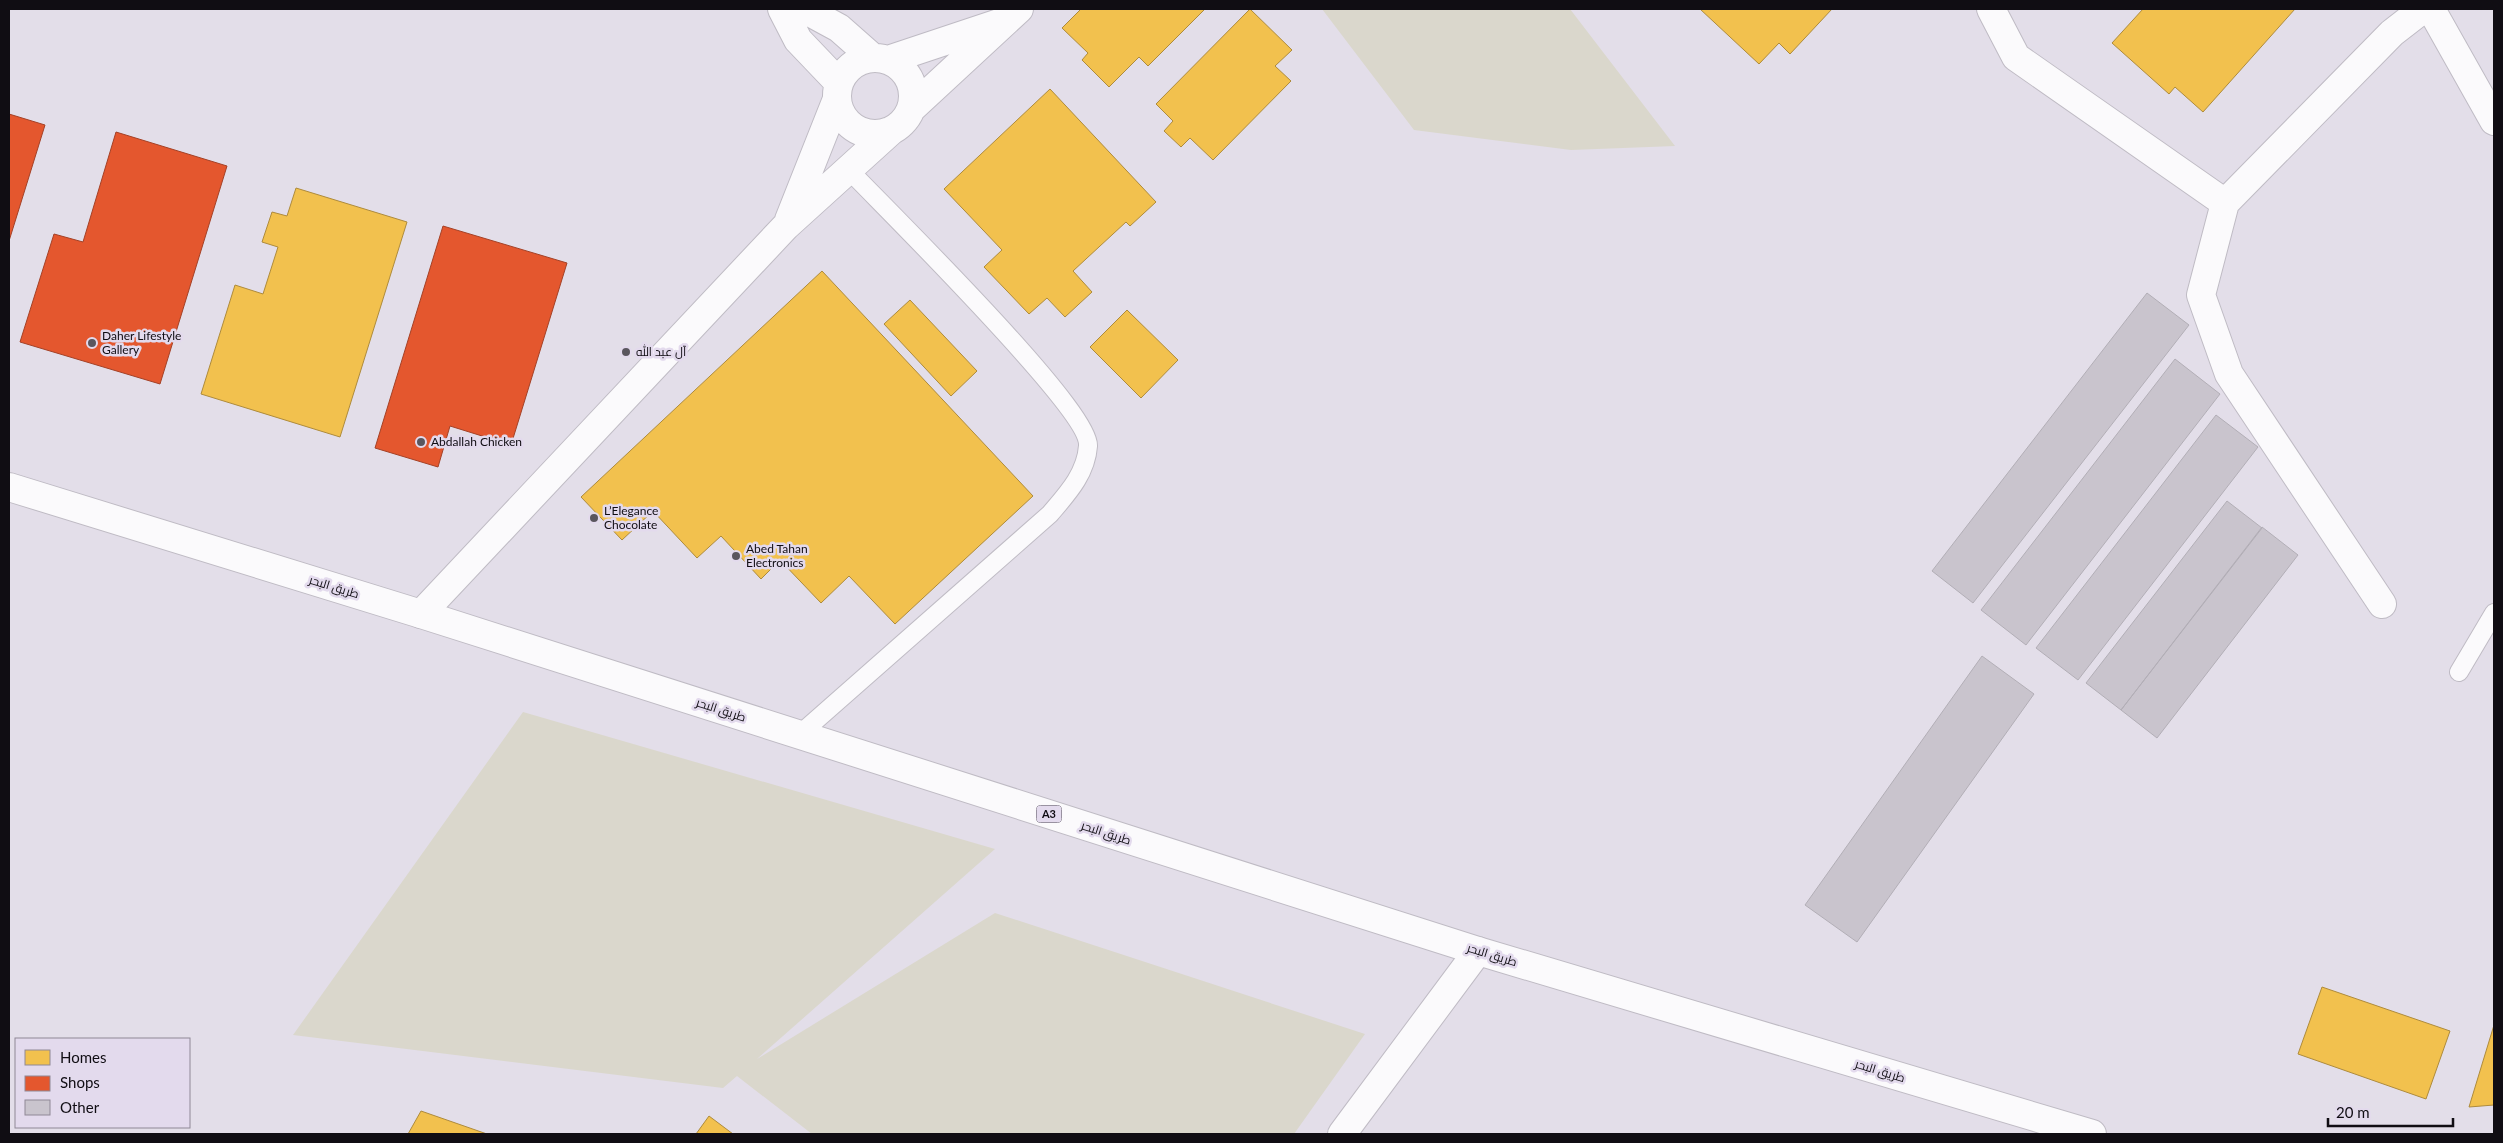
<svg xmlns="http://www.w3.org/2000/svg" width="2503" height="1143" font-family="Lato,Cairo,sans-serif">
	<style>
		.green { fill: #dad7cc }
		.homes { fill: #f2c14e; stroke: #ae8b3c }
		.shops { fill: #e4572e; stroke: #a44126 }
		.building { fill: #c9c4cd; stroke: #b2aeb6 }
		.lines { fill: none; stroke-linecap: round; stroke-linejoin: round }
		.lane-casing { stroke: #bfbbc4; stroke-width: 20 }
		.street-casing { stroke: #bfbbc4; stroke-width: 30 }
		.highway-casing { stroke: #bfbbc4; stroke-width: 30 }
		.lane { stroke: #fbfafc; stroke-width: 18 }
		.street { stroke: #fbfafc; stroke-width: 28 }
		.highway { stroke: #fbfafc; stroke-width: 28 }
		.poi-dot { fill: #5a565e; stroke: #e3daed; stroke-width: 2 }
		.labels { text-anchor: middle; stroke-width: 5; stroke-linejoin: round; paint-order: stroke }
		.shield { fill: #e3daed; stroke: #4f4a54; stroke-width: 1 }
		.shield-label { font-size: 11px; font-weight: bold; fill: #100d13 }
		.poi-label { font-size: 12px; fill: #100d13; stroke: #e3daed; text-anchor: start }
		.street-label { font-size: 12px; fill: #100d13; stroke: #e3daed }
	</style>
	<rect width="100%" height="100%" fill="#e3dee9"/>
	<!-- green -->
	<path class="green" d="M1322 9H1570L1675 146 1571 150 1414 130Z
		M523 712 995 849 757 1059 995 913 1365 1034 1294 1134H812L737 1076 723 1088 293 1035Z"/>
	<!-- homes -->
	<path class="homes" d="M1081 9H1205L1148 66 1139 57 1109 87 1082 60 1088 53 1062 28Z
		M1250 9 1292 50 1275 66 1291 81 1213 160 1190 138 1181 147 1164 131 1173 121 1156 104Z
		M1700 9H1832L1790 54 1779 43 1759 64Z
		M2143 9H2295L2203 112 2175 87 2169 94 2112 43Z
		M1050 89 1156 202 1130 226 1126 222 1073 271 1092 292 1065 317 1047 298 1029 314 984 267 1002 250 944 189Z
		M296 188 407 222 340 437 201 394 235 285 263 294 278 247 262 242 272 212 287 216Z
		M822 271 1033 496 895 624 849 576 821 603 780 560 761 579 721 536 697 558 653 511 622 540 581 497Z
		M910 300 977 371 951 396 884 324Z
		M1127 310 1178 360 1141 398 1090 347Z
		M2322 987 2450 1031 2426 1099 2298 1054Z
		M2494 1025V1105L2469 1107Z
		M421 1111 487 1134H408Z
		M709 1116 733 1134H696Z"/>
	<!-- shops -->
	<path class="shops" d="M9 114 45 125 9 241Z
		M116 132 227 166 160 384 20 342 54 234 83 242Z
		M443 226 567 263 511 445 450 426 438 467 375 448Z"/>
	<!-- building -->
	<path class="building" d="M2147 293 2189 325 1973 603 1932 571Z
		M2175 359 2220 394 2026 645 1981 610Z
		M2216 415 2258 447 2078 680 2036 648Z
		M2227 501 2262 528 2121 710 2086 683Z
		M2262 527 2298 555 2157 738 2121 710Z
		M1982 656 2034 694 1857 942 1805 905Z"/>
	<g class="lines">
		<!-- lane casing -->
		<g class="lane-casing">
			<path id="lane" d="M2459 672 2494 613
				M799 735 1050 514C1067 494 1086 474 1088 446 1091 410 884 207 849 170"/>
		</g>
		<!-- street casing -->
		<g class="street-casing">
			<path id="street" d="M782 9 798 40 839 83
				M804 9 839 28 873 58
				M1991 9 2016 57 2225 203
				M2431 9 2494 121
				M837 96a38 38 0 1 1 76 0a38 38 0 1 1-76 0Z
				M888 60 999 23
				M912 108 1019 9
				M789 220 837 99
				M2382 604 2229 374 2201 295 2225 203 2392 33 2423 9
				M421 614 786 226 892 130
				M1342 1134 1478 951"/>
		</g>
		<!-- highway casing -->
		<g class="highway-casing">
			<path id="highway" d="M9 487 421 614 1478 951 2092 1134"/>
		</g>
		<!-- lane -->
		<use href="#lane" class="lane"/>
		<!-- street -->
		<use href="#street" class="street"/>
		<!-- highway -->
		<use href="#highway" class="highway"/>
	</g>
	<!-- markers -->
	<g class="poi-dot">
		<circle cx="92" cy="343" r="5"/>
		<circle cx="626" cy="352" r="5"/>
		<circle cx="421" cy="442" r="5"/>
		<circle cx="594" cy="518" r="5"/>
		<circle cx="736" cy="556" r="5"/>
	</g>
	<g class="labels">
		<!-- shield labels -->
		<rect class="shield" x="1036.5" y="805.5" width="25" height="17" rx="4"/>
		<g class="shield-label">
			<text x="1049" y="818">A3</text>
		</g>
		<!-- poi labels -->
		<g class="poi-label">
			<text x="102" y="340">Daher Lifestyle<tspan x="102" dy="14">Gallery</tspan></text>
			<text x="636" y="356">آل عبد الله</text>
			<text x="431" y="446">Abdallah Chicken</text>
			<text x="604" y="515">L’Elegance<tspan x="604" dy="14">Chocolate</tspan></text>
			<text x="746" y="553">Abed Tahan<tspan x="746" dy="14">Electronics</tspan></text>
		</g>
		<!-- street labels -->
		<g class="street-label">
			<text transform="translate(334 587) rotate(17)" y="4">طريق البحر</text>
			<text transform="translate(721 710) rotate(18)" y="4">طريق البحر</text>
			<text transform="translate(1106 833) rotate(18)" y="4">طريق البحر</text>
			<text transform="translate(1492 955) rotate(17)" y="4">طريق البحر</text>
			<text transform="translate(1880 1071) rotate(17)" y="4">طريق البحر</text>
		</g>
	</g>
	<!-- border -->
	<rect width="2503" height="1143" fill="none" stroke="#100d13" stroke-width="20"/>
	<!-- legend -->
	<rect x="15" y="1038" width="175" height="90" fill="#e3daed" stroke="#8f8896"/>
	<rect x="25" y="1050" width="25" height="15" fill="#f2c14e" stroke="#8f8896"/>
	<text x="60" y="1063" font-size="15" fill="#100d13">Homes</text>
	<rect x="25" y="1076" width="25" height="15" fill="#e4572e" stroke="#8f8896"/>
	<text x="60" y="1088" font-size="15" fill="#100d13">Shops</text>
	<rect x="25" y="1100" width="25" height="15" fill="#c9c4cd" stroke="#8f8896"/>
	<text x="60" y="1113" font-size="15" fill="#100d13">Other</text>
	<!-- scale -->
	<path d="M2328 1118v8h125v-8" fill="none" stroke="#100d13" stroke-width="2.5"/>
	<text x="2336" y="1118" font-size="15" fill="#100d13" stroke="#e3daed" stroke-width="4" paint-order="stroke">20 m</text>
</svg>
